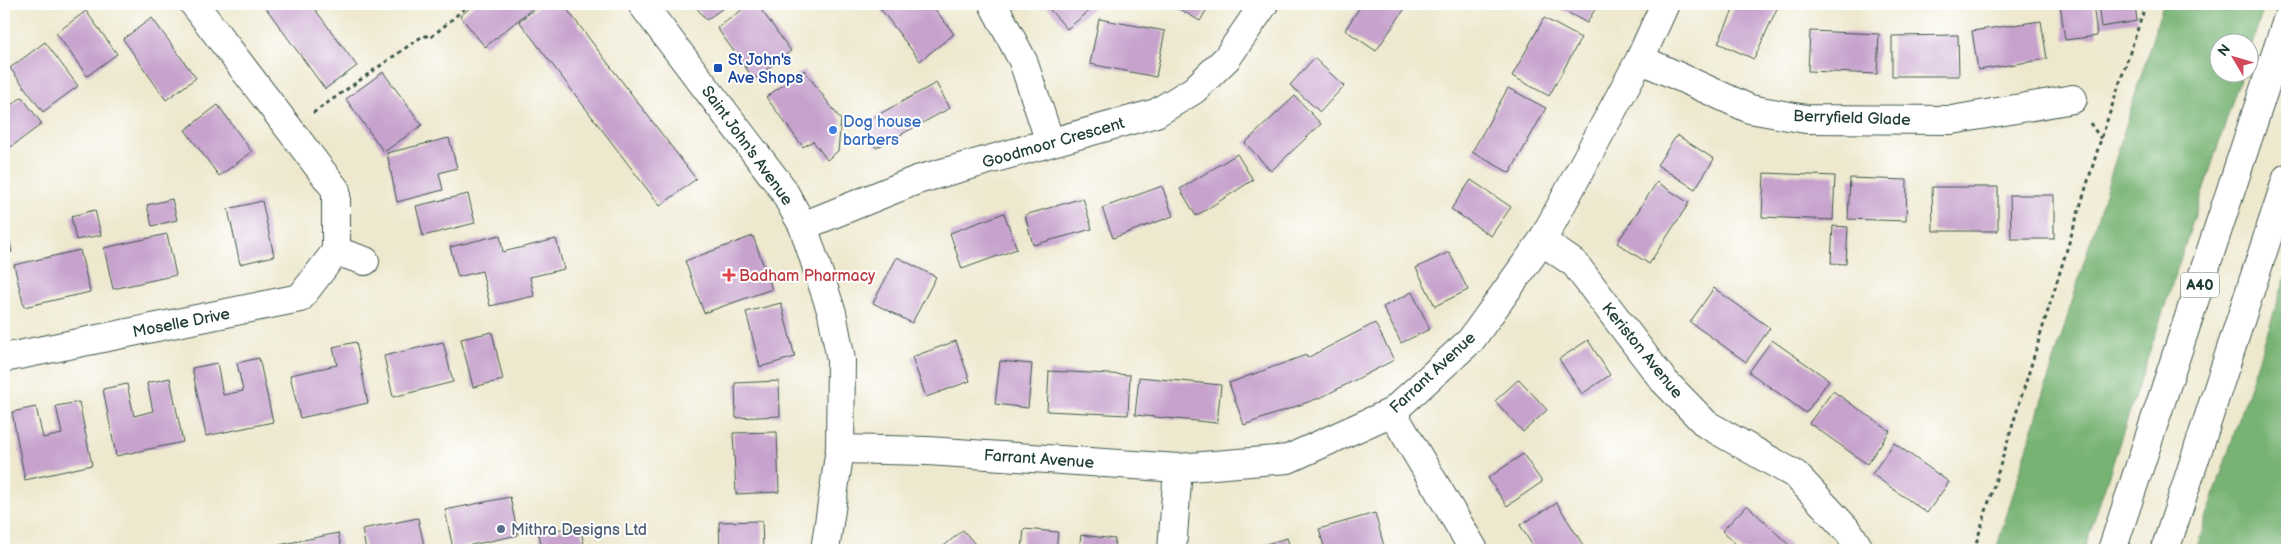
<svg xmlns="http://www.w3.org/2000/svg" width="2291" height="554" font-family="'Balsamiq Sans',sans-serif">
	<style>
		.forest { fill: #77b373; stroke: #4b7854 }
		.building { fill: #c6a2cc }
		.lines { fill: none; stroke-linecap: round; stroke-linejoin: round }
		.minor-casing { stroke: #3e574b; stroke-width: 30 }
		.tertiary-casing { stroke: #3e574b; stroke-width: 30 }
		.trunk-casing { stroke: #3e574b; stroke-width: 30 }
		.path { stroke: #3e574b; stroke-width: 3; stroke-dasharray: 4 4; stroke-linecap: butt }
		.minor { stroke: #fff; stroke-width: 28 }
		.tertiary { stroke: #fff; stroke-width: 28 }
		.trunk { stroke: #fff; stroke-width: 28 }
		.transit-dot { fill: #1a4fb4; stroke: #fff; stroke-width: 2 }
		.shop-dot { fill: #3f7fe0; stroke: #fff; stroke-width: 2 }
		.health-dot { fill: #e0444e; stroke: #fff; stroke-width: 2 }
		.service-dot { fill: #5c6f8a; stroke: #fff; stroke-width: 2 }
		.labels { text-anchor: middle; stroke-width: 4; stroke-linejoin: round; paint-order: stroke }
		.shield { fill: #fff; stroke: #627771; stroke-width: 1 }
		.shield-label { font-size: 15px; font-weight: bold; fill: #1f3d34 }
		.transit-label { font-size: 16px; fill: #164399; stroke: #fff; text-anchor: start }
		.street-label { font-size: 16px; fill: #1f3d34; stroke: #fff }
		.shop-label { font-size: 16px; fill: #366cbe; stroke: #fff; text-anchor: start }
		.health-label { font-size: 16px; fill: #be3a42; stroke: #fff; text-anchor: start }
		.service-label { font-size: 16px; fill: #4e5e75; stroke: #fff; text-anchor: start }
	</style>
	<rect width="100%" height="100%" fill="#fff"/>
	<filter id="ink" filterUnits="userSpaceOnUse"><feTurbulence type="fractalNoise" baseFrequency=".02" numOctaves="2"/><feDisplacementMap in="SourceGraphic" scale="10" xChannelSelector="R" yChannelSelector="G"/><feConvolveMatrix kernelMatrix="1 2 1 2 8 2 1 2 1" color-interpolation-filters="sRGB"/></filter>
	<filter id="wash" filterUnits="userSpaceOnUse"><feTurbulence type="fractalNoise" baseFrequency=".0096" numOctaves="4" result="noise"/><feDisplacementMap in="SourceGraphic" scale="20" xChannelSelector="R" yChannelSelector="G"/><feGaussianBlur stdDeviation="1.12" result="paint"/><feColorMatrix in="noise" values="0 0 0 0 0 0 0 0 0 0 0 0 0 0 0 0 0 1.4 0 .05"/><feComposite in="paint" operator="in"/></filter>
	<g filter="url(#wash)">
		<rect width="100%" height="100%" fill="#ede8ce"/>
		<!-- forest -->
		<path class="forest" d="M2163 4H2265L2249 53 2248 42H2218V72L2242 73 2084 550H1996Z
			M2287 273V550H2196Z"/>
		<g id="blocks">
			<!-- building -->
			<path class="building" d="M263 4H311L357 66 325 89Z
				M475 4H538L485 47 460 16Z
				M542 4H563L696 179 660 206 519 21Z
				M694 4H729L706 20Z
				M750 4H757L791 51 754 79 717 28Z
				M884 4H931L954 34 920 61 879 7Z
				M1045 4H1098L1067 29Z
				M1171 4H1210L1200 21Z
				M1362 4H1408L1376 51 1345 30Z
				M1552 4H1598L1587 23Z
				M1736 4H1779L1754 59 1718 43Z
				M2060 4H2093L2097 36 2065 40Z
				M2098 4H2135L2137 21 2101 27Z
				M86 11 117 54 87 76 56 33Z
				M152 18 196 78 166 100 123 39Z
				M1544 18 1581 38 1549 96 1512 76Z
				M1099 19 1165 31 1156 77 1090 64Z
				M2041 21 2047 59 1978 70 1972 31Z
				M1810 31 1879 34 1877 74 1808 71Z
				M1958 35 1959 76H1892V36Z
				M45 42 78 86 43 112 10 68Z
				M1314 58 1344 86 1320 112 1290 85Z
				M804 70 841 120 838 151 827 160 813 141 803 147 766 97Z
				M383 72 422 125 384 152 346 99Z
				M936 83 950 108 876 148 863 123Z
				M1508 88 1546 108 1510 173 1472 152Z
				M1295 96 1321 124 1271 171 1245 143Z
				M22 97 42 124 4 152V110Z
				M218 105 252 152 219 176 185 130Z
				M1677 135 1714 159 1695 189 1657 165Z
				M449 138 457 168 439 173 443 190 397 202 387 153Z
				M1237 154 1253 180 1196 216 1180 189Z
				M1764 173 1835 176 1833 220 1762 217Z
				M1850 178 1907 180 1906 221 1848 219Z
				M1471 180 1511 207 1491 236 1451 209Z
				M1657 182 1689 203 1649 264 1617 243Z
				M1162 186 1173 216 1113 238 1102 208Z
				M1932 187H1998V231H1933Z
				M468 194 475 223 423 236 416 206Z
				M2010 195H2054V239H2011Z
				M1083 198 1092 229 1033 245 1025 215Z
				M172 199 177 220 152 226 147 205Z
				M262 201 274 256 240 264 228 209Z
				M95 210 101 235 76 240 71 216Z
				M1004 213 1017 249 962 269 950 233Z
				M1833 226 1848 227 1846 264 1831 263Z
				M4 230H7L12 252 4 254Z
				M167 234 176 275 113 289 104 248Z
				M500 235 503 252 556 239 564 269 530 277 534 296 490 306 482 271 458 277 450 247Z
				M753 236 772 289 704 313 685 261Z
				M80 250 90 292 24 307 14 265Z
				M1449 252 1468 290 1435 306 1416 268Z
				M897 257 936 277 912 323 873 303Z
				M1714 288 1770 328 1746 362 1690 322Z
				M1412 292 1430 329 1401 343 1383 307Z
				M781 303 795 357 760 367 746 312Z
				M1375 323 1394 360 1322 397 1244 425 1229 383 1306 355 1307 358Z
				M492 332 503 380 473 387 461 339Z
				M1588 340 1610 375 1582 394 1559 359Z
				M1772 340 1829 380 1806 413 1749 372Z
				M956 341 970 381 926 397 912 357Z
				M356 342 368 403 300 418 290 375 337 365 333 347Z
				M443 342 453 382 393 397 384 356Z
				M259 358 273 422 206 436 192 368 217 363 223 395 243 391 237 363Z
				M1000 361 1032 364 1028 408 995 404Z
				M1049 371 1130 375 1128 415 1047 411Z
				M1139 377 1221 385 1217 423 1135 415Z
				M170 378 183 442 116 456 103 389 127 384 134 416 153 411 147 383Z
				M1519 379 1547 410 1523 432 1495 401Z
				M779 381 780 416 736 418 735 383Z
				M1833 391 1890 431 1867 464 1809 423Z
				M79 402 92 465 25 480 12 412 36 407 43 438 62 434 56 406Z
				M777 432 779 492 736 494 733 433Z
				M1894 443 1949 482 1927 513 1872 474Z
				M1523 454 1542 482 1507 506 1488 478Z
				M510 497 518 535 453 549 445 510Z
				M1557 503 1586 550H1535L1520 525Z
				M1747 505 1794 550H1742L1722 531Z
				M1375 513 1385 550H1325L1319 529Z
				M418 518 425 550H366L362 529Z
				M762 521 763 550H720L719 522Z
				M580 525 585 550H542L539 534Z
				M1024 529 1058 532 1056 550H1022Z
				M963 530 980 550H939Z
				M338 533 342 550H280L279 545Z
				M1081 535 1115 539 1114 550H1079Z
				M1287 538 1291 550H1245Z
				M260 546 261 550H246V549Z"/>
		</g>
	</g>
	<g filter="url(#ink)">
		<use href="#blocks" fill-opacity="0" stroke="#3e574b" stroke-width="1"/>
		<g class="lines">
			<!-- minor casing -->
			<g class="minor-casing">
				<path id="minor" d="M993 4 1023 61 1050 142
					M1640 59 1750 109 1806 119 1952 120 2073 99
					M803 226 917 180 1156 113 1194 90 1227 58 1264 4
					M1542 241 1575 264 1663 380 1706 424 1796 475 1849 532 1860 550
					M336 251 365 261
					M4 358 300 298 336 251V190L194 4
					M1392 412 1474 550
					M840 449 928 451 1178 468 1288 459 1392 412 1471 340 1542 241 1640 59 1665 4
					M1172 550 1178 468"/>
			</g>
			<!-- tertiary casing -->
			<g class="tertiary-casing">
				<path id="tertiary" d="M642 4 782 188 803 226 832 313 841 360 840 449 825 550"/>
			</g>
			<!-- trunk casing -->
			<g class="trunk-casing">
				<path id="trunk" d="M2112 550 2287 20
					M2165 550 2287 178"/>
			</g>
			<!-- path -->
			<path class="path" d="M313 113 424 35 430 38 470 4
				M2090 123 2101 139
				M1974 550 2101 139 2146 4"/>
			<!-- minor -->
			<use href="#minor" class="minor"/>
			<!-- tertiary -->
			<use href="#tertiary" class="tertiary"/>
			<!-- trunk -->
			<use href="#trunk" class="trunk"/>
		</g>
	</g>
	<!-- markers -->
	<rect class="transit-dot" x="713" y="63" width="10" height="10" rx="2.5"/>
	<circle class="shop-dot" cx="833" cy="130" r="5"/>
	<path class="health-dot" d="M726.5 267.5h5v5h5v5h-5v5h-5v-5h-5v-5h5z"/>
	<circle class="service-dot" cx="501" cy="529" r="5"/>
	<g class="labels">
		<!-- shield labels -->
		<rect class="shield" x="2181" y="272.5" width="38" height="25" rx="4"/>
		<g class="shield-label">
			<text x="2200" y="290">A40</text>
		</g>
		<!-- transit labels -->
		<g class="transit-label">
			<text x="728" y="65">St John's<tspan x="728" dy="18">Ave Shops</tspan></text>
		</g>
		<!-- street labels -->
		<g class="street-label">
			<text transform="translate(1852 117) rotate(2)" y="6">Berryfield Glade</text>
			<text transform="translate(1053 142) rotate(-16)" y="6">Goodmoor Crescent</text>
			<text transform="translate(748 145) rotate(54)" y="6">Saint John's Avenue</text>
			<text transform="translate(181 322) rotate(-11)" y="6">Moselle Drive</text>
			<text transform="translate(1643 350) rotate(51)" y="6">Keriston Avenue</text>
			<text transform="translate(1432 372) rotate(-43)" y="6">Farrant Avenue</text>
			<text transform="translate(1039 458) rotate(4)" y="6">Farrant Avenue</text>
		</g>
		<!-- shop labels -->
		<g class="shop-label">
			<text x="843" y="127">Dog house<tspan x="843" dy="18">barbers</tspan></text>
		</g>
		<!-- health labels -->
		<g class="health-label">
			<text x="739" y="281">Badham Pharmacy</text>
		</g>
		<!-- service labels -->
		<g class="service-label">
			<text x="511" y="535">Mithra Designs Ltd</text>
		</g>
	</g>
	<!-- margin -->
	<rect width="2291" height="554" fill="none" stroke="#fff" stroke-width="20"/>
	<!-- north arrow -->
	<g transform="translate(2234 58) rotate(308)"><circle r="24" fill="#ffffff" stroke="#a5b1ae"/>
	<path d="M0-4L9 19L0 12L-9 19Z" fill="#d1495b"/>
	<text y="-8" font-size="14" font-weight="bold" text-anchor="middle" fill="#1f3d34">N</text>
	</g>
</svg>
